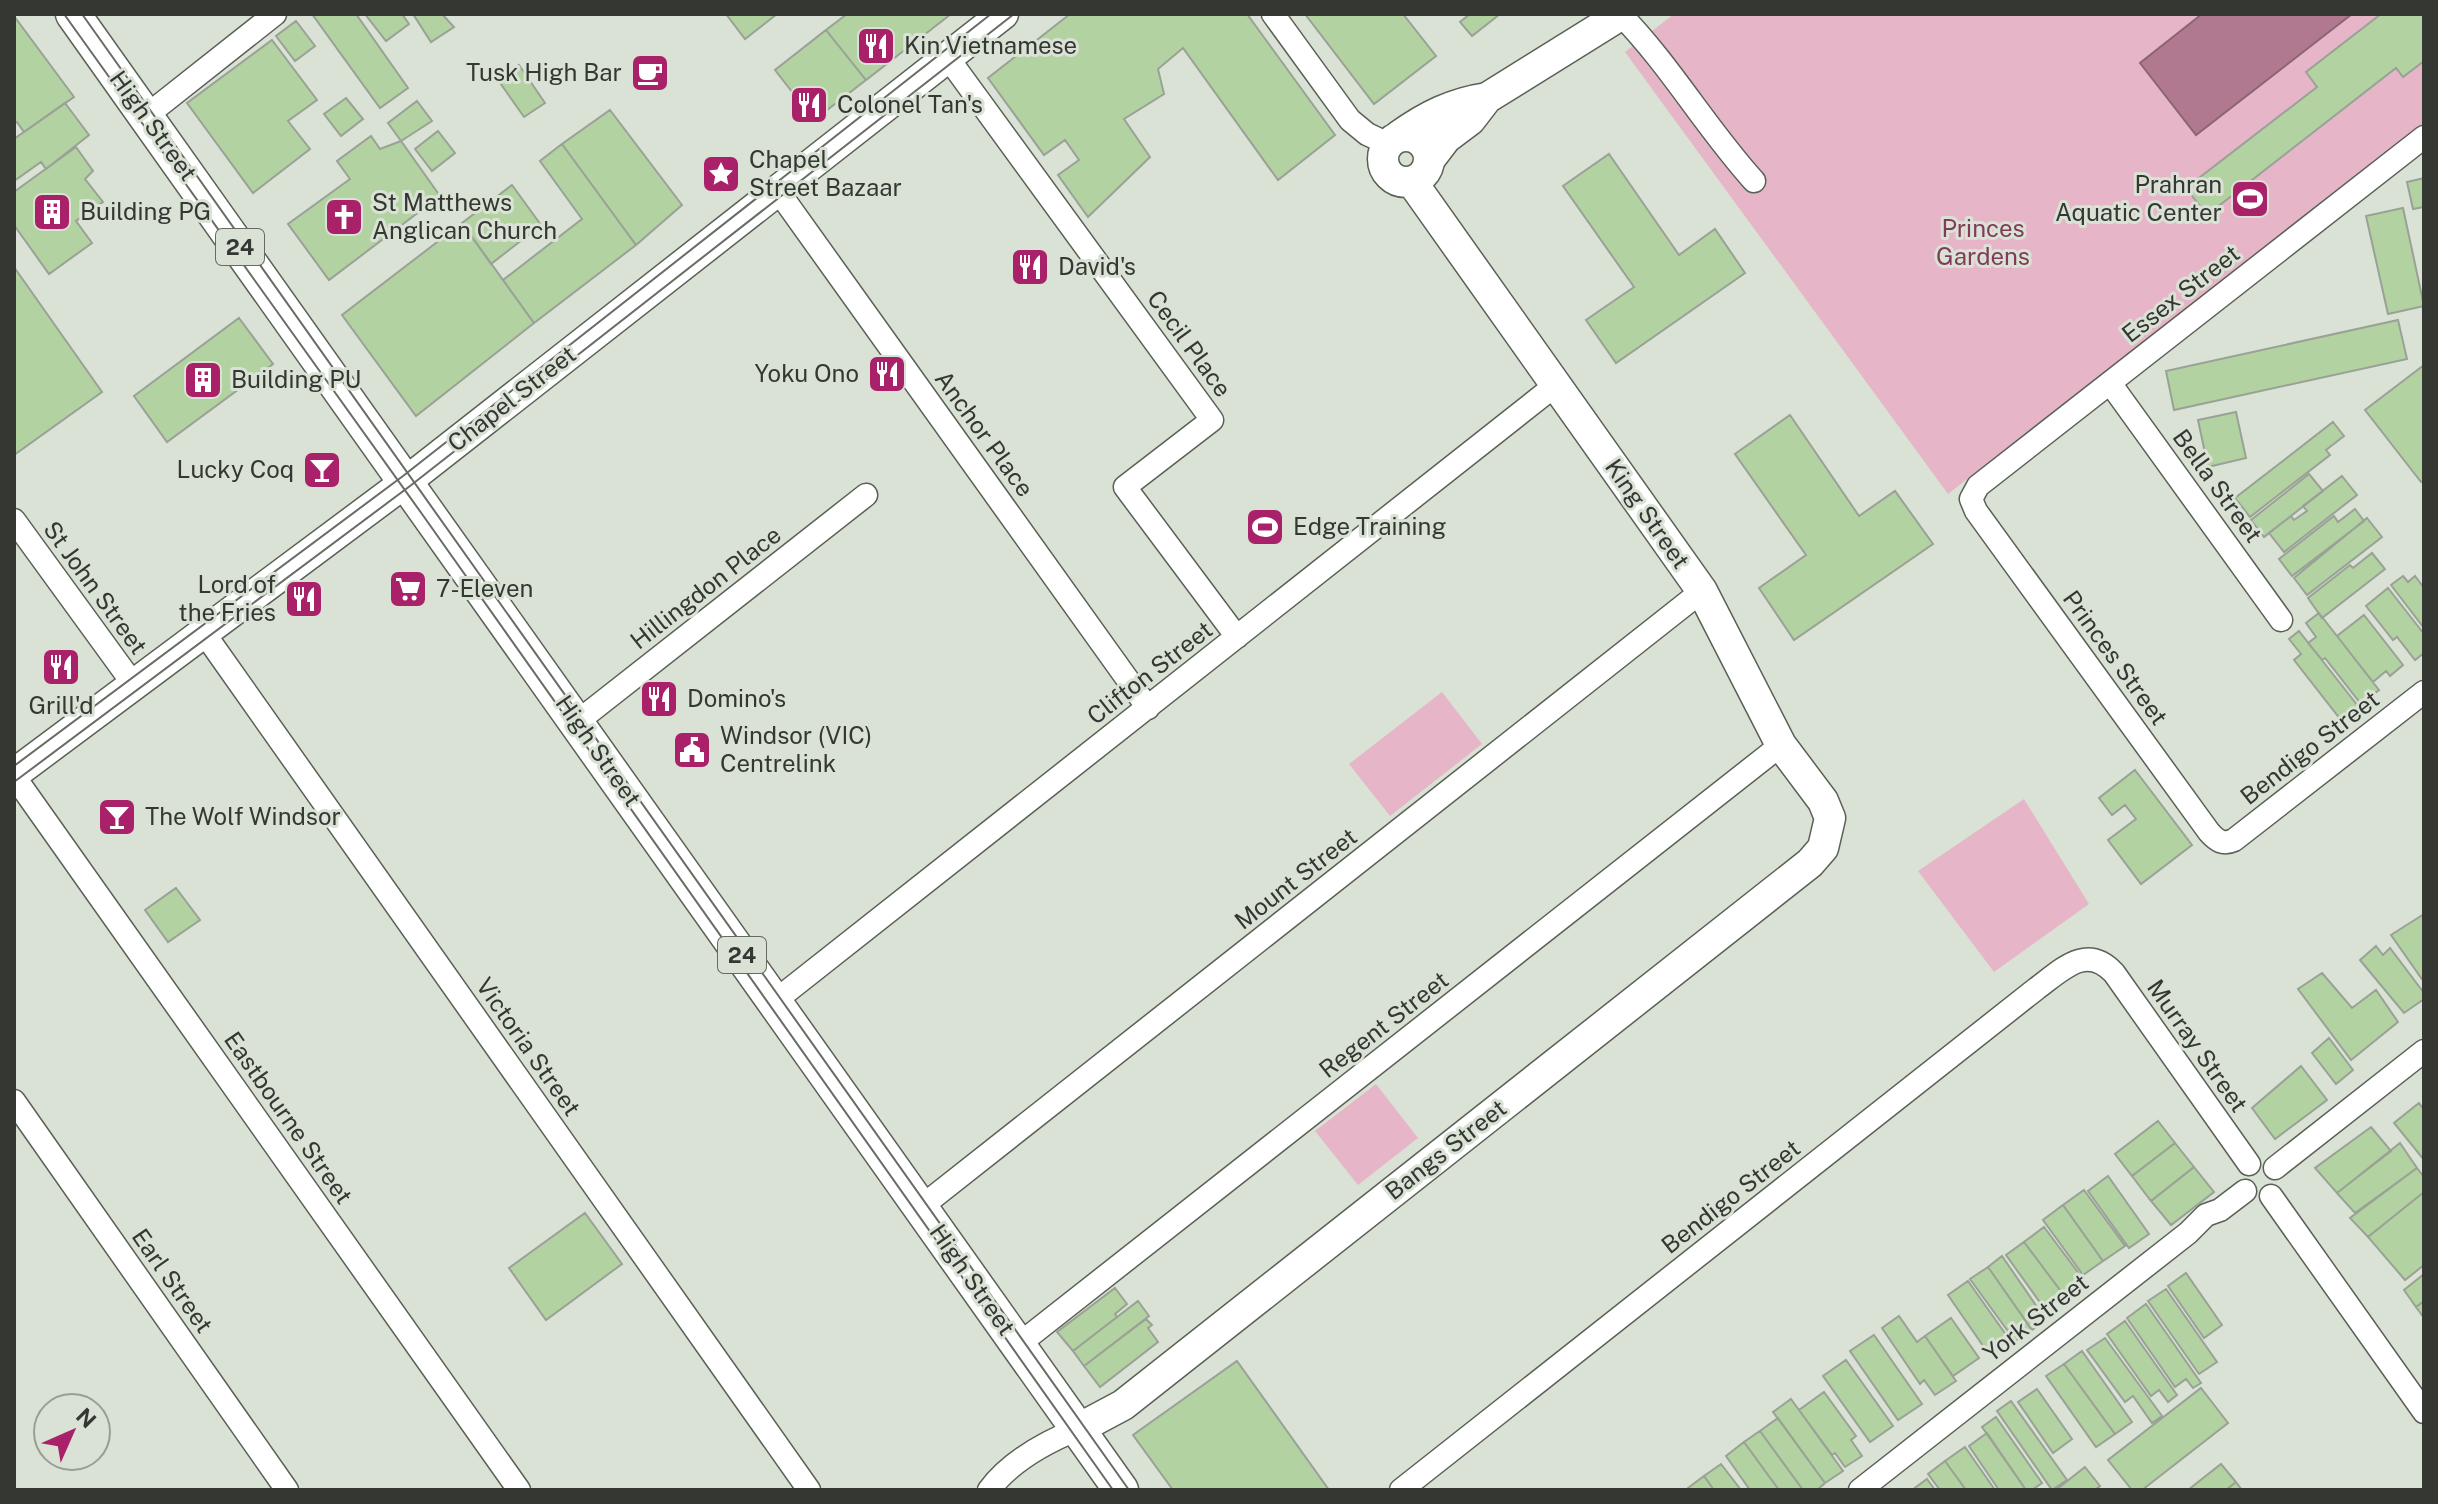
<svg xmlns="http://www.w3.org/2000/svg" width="2438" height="1504" font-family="'Public Sans',sans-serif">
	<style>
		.green { fill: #e6b6c8 }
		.water { fill: #b1798f; stroke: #8c6573; stroke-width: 2 }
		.building { fill: #b2d3a1; stroke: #9aa196; stroke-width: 2 }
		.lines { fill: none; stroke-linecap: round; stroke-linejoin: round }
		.street-casing { stroke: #596055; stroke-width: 25 }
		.secondary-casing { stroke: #596055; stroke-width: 33 }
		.primary-casing { stroke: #596055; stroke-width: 37 }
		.street { stroke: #fff; stroke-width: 22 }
		.secondary { stroke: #fff; stroke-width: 30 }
		.primary { stroke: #fff; stroke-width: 34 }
		.tram { stroke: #676c64; stroke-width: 2 }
		.labels { text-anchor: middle; stroke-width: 6; stroke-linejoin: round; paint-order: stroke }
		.shield { fill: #d9e2d5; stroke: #666a63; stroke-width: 2 }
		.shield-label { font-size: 22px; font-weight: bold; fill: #343732 }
		.poi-label { font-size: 24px; fill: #343732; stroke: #d9e2d5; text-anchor: start }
		.street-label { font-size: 24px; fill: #343732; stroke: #d9e2d5 }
		.park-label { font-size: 24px; fill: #823a5a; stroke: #d9e2d5 }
	</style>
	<rect width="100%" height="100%" fill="#d9e2d5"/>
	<!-- green -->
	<path class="green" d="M1674 14H2424V124L1948 494 1625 52Z
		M1442 692 1482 744 1390 816 1349 764Z
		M2024 799 2089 904 1994 972 1918 871Z
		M1376 1084 1418 1138 1358 1185 1315 1131Z"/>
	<!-- water -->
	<path class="water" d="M2202 14H2352L2196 135 2140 63Z"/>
	<!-- building -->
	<path class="building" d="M312 14H356L408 88 380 108Z
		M365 14H402L409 24 386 41Z
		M413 14H442L454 27 431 42Z
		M726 14H777L745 39Z
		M847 14H951L866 80 826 30Z
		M1070 14H1247L1335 135 1278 180 1183 48 1158 69 1164 94 1124 119 1150 157 1088 217 1058 175 1079 160 1065 140 1044 155 988 78Z
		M1305 14H1403L1436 56 1374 104Z
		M1470 14H1500L1472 36 1460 22Z
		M2381 14H2424V61L2403 77 2396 68 2207 215 2186 188 2317 87 2306 72Z
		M14 16 74 97 24 132 17 122 14 124Z
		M296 21 315 46 295 61 276 36Z
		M826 30 866 80 814 120 775 70Z
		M272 40 317 100 288 121 310 149 253 193 187 103Z
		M519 65 545 103 524 117 498 80Z
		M346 98 363 119 341 136 324 114Z
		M417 101 432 121 401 141 388 123Z
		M65 103 89 135 46 169 41 162 14 181V139Z
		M610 110 682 205 636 245 562 144Z
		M438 131 455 153 432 171 415 149Z
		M371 136 380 149 401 141 440 196 329 280 288 224 350 179 337 161Z
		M562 144 636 245 534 323 503 280 582 219 540 161Z
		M76 147 93 171 85 179 103 202 76 221 92 243 49 274 14 225V192Z
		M1609 154 1679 255 1715 229 1745 273 1616 363 1586 320 1634 287 1563 186Z
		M2424 178V207L2413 209 2407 182Z
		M512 185 541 225 491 264 462 223Z
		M2403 208 2424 306 2388 314 2366 216Z
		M462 223 534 323 416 416 342 315Z
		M14 267 102 392 14 455Z
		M239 318 273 364 167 442 134 396Z
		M2398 320 2407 359 2174 410 2166 371Z
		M2424 365V480L2421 482 2365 410Z
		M2236 412 2246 458 2208 467 2198 420Z
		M1790 415 1859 516 1895 491 1933 544 1794 640 1759 588 1806 555 1735 454Z
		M2333 422 2344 436 2326 450 2330 455 2250 517 2235 498Z
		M2309 474 2323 491 2264 537 2251 520Z
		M2342 476 2357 495 2284 552 2269 533 2291 516 2294 520 2307 511 2303 506Z
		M2355 509 2364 521 2292 576 2279 559 2334 516 2338 522Z
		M2367 518 2382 537 2307 595 2294 578Z
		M2372 553 2385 569 2322 618 2308 598 2350 565 2353 568Z
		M2403 576 2408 582 2415 576 2424 588V628L2391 585Z
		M2388 588 2424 634V653L2415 660 2397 637 2393 640 2366 606Z
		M2319 613 2379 690 2361 704 2325 658 2322 660 2308 643 2316 637 2306 623Z
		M2364 615 2403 665 2390 676 2386 671 2373 682 2337 636Z
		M2299 631 2358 706 2341 720 2294 660 2301 654 2289 639Z
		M2135 770 2192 845 2141 884 2108 840 2136 819 2125 805 2112 815 2099 798Z
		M176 888 200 920 168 942 145 910Z
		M2424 914V982L2391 935Z
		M2376 946 2383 955 2390 948 2424 993V999L2404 1013 2360 960Z
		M2322 973 2352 1008 2376 990 2398 1022 2351 1060 2298 989Z
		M2329 1038 2353 1070 2336 1084 2312 1053Z
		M2301 1066 2327 1100 2275 1139 2252 1108Z
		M2419 1103 2424 1110V1160L2394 1123Z
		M2158 1121 2175 1143 2132 1176 2115 1154Z
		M2371 1127 2391 1151 2337 1193 2315 1168Z
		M2175 1143 2194 1167 2151 1201 2132 1176Z
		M2400 1143 2417 1168 2355 1213 2337 1193Z
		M2194 1167 2214 1192 2171 1225 2151 1201Z
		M2417 1168 2424 1177V1192L2368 1237 2350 1218Z
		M2108 1176 2149 1234 2129 1248 2088 1191Z
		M2084 1190 2125 1246 2103 1261 2063 1205Z
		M2424 1192V1265L2405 1280 2368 1237Z
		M2063 1205 2103 1261 2083 1275 2043 1220Z
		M585 1213 622 1264 546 1320 509 1268Z
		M2044 1227 2083 1279 2063 1294 2024 1242Z
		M2024 1242 2063 1294 2044 1308 2006 1255Z
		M2002 1256 2046 1320 2032 1330 1988 1267Z
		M1988 1267 2032 1330 2015 1341 1970 1279Z
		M2186 1273 2222 1325 2204 1338 2168 1286Z
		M2424 1274V1301L2416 1307 2404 1290Z
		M1968 1281 2009 1339 1988 1353 1948 1295Z
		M1115 1288 1127 1304 1115 1314 1117 1317 1073 1351 1057 1332Z
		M2166 1289 2217 1362 2199 1374 2148 1301Z
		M1138 1301 1149 1316 1084 1366 1073 1351Z
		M2424 1301V1318L2416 1307Z
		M2146 1304 2201 1383 2193 1388 2186 1379 2175 1387 2127 1318Z
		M1899 1316 1917 1342 1925 1336 1956 1381 1935 1395 1924 1380 1920 1384 1882 1328Z
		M1951 1318 1979 1358 1953 1376 1925 1336Z
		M1146 1319 1152 1325 1148 1328 1158 1342 1100 1387 1084 1366Z
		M2125 1321 2177 1395 2168 1402 2159 1390 2151 1396 2107 1334Z
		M1874 1335 1922 1404 1898 1420 1850 1351Z
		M2105 1338 2162 1416 2152 1423 2133 1396 2125 1402 2087 1350Z
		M2082 1351 2132 1422 2115 1434 2064 1364Z
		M1846 1360 1893 1426 1870 1442 1823 1376Z
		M1237 1361 1329 1490H1173L1133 1435Z
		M2064 1364 2115 1434 2096 1447 2046 1376Z
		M2201 1388 2228 1423 2142 1490H2132L2108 1460Z
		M2037 1389 2072 1439 2053 1453 2018 1402Z
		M1824 1392 1856 1436 1851 1440 1862 1456 1845 1467 1835 1453 1832 1455 1799 1410Z
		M1791 1399 1843 1471 1825 1483 1773 1412Z
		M2011 1401 2067 1480 2052 1490 1997 1411Z
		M1996 1417 2042 1483 2032 1490H2026L1982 1427Z
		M1778 1418 1825 1483 1817 1490H1803L1760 1431Z
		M1760 1431 1803 1490H1779L1744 1442Z
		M1987 1433 2026 1490H1999L1969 1446Z
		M1744 1442 1779 1490H1750L1726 1456Z
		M1965 1447 1995 1490H1966L1945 1461Z
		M1945 1461 1966 1490H1940L1928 1474Z
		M1721 1464 1741 1490H1714L1704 1476Z
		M2221 1464 2236 1482 2226 1490H2188Z
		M2085 1467 2100 1486 2095 1490H2056Z
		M1704 1476 1714 1490H1689L1688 1488Z
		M1927 1479 1935 1490H1912Z
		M2236 1482 2242 1490H2226Z"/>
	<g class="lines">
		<!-- street casing -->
		<g class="street-casing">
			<path id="street" d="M1273 14 1350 120 1367 134 1388 144
				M1620 14C1670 65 1706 128 1754 181
				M948 58 1212 420 1125 487 1237 637
				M146 116 275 14
				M2424 137 1978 486 1971 499 1976 511 2209 832C2217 841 2223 845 2234 840L2424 692
				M778 191 1148 708
				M2110 383 2281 620
				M14 520 134 685
				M204 633 809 1490
				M577 722 866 495
				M14 776 519 1490
				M775 1001 1557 384
				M14 1101 287 1490
				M2275 1168 2424 1051
				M2271 1196 2424 1412
				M921 1207 1702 591
				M1018 1345 1781 745
				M989 1490C1010 1462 1046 1442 1078 1429
				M1401 1490 2036 989C2062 970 2086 943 2114 973L2249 1164
				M1860 1490 2188 1233 2206 1215 2220 1210 2245 1191"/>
		</g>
		<!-- secondary casing -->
		<g class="secondary-casing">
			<path id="secondary" d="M1383 159a23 23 0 1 1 46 0a23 23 0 1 1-46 0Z
				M1399 136C1427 116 1453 103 1487 98
				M1430 159 1446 138 1470 120 1487 98 1622 14
				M14 774 407 481 1003 14
				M1078 1429 1123 1405 1810 863 1823 848 1830 818 1823 801 1781 745 1702 591 1412 182"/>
		</g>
		<!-- primary casing -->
		<g class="primary-casing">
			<path id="primary" d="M73 14 1121 1490"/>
		</g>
		<!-- street -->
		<use href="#street" class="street"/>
		<!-- secondary -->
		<use href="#secondary" class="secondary"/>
		<!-- primary -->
		<use href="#primary" class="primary"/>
		<!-- tram -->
		<path class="tram" d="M64 14 422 514 1113 1490
			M82 14 1129 1490
			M14 766 403 476 991 14
			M14 782 410 486 1014 14"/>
	</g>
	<!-- icons -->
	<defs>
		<g id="restaurant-square" transform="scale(2)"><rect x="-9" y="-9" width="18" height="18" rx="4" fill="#a92269" stroke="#d9e2d5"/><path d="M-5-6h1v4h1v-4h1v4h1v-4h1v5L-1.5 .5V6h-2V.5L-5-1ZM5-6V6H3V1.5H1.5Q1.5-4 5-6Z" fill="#fff"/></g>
		<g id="cafe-square" transform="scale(2)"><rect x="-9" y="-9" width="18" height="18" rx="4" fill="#a92269" stroke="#d9e2d5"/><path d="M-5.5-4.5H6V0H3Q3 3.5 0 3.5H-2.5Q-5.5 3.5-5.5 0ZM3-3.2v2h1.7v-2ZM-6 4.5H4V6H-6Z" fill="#fff"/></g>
		<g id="sight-square" transform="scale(2)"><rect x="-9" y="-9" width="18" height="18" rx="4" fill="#a92269" stroke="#d9e2d5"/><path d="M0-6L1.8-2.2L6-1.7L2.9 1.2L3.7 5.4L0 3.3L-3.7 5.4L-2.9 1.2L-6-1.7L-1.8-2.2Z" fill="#fff"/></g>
		<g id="stadium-square" transform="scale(2)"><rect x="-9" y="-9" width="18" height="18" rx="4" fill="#a92269" stroke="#d9e2d5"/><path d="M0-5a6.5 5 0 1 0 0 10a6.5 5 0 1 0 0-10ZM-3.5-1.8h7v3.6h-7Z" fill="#fff"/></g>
		<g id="building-square" transform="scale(2)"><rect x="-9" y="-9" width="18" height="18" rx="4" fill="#a92269" stroke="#d9e2d5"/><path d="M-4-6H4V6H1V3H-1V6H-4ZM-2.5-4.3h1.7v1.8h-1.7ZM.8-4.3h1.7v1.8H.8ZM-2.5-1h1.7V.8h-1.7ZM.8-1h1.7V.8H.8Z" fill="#fff"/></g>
		<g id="church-square" transform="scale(2)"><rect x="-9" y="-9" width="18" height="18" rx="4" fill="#a92269" stroke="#d9e2d5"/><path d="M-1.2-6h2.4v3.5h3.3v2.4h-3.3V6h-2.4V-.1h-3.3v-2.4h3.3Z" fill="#fff"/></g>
		<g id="bar-square" transform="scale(2)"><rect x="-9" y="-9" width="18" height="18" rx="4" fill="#a92269" stroke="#d9e2d5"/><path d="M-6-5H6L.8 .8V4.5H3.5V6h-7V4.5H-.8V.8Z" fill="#fff"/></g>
		<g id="supermarket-square" transform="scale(2)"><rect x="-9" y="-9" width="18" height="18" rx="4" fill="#a92269" stroke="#d9e2d5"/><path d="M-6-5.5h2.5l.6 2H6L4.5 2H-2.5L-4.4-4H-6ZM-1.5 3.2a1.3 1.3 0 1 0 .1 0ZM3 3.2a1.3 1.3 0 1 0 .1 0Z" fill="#fff"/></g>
		<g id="civic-square" transform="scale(2)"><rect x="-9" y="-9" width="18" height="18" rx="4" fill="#a92269" stroke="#d9e2d5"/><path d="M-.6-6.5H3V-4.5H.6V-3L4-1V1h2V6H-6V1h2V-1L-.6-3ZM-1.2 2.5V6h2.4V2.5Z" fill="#fff"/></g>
	</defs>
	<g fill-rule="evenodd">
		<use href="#restaurant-square" x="876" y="46"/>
		<use href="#cafe-square" x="650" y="73"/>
		<use href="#restaurant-square" x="809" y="105"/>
		<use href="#sight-square" x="721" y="174"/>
		<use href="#stadium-square" x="2250" y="199"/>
		<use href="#building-square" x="52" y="212"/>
		<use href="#church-square" x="344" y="217"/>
		<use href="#restaurant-square" x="1030" y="267"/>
		<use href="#restaurant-square" x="887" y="374"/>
		<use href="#building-square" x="203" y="380"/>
		<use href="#bar-square" x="322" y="470"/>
		<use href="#stadium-square" x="1265" y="527"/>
		<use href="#supermarket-square" x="408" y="589"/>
		<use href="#restaurant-square" x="304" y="599"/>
		<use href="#restaurant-square" x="61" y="667"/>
		<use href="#restaurant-square" x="659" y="699"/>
		<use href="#civic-square" x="692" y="750"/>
		<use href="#bar-square" x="117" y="817"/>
	</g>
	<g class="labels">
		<!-- shield labels -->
		<g class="shield">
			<rect x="216" y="229" width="48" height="36" rx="6"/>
			<rect x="718" y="937" width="48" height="36" rx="6"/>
		</g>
		<g class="shield-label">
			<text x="240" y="255">24</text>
			<text x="742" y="963">24</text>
		</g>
		<!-- poi labels -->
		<g class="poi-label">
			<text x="904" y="54">Kin Vietnamese</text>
			<text x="622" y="81" text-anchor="end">Tusk High Bar</text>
			<text x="837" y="113">Colonel Tan's</text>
			<text x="749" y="168">Chapel<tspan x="749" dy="28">Street Bazaar</tspan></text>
			<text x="2222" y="193" text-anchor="end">Prahran<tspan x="2222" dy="28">Aquatic Center</tspan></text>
			<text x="372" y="211">St Matthews<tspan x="372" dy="28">Anglican Church</tspan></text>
			<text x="80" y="220">Building PG</text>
			<text x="1058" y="275">David's</text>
			<text x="859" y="382" text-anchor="end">Yoku Ono</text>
			<text x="231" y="388">Building PU</text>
			<text x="294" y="478" text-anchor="end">Lucky Coq</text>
			<text x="1293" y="535">Edge Training</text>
			<text x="276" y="593" text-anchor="end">Lord of<tspan x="276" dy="28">the Fries</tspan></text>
			<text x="436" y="597">7-Eleven</text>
			<text x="687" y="707">Domino's</text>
			<text x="61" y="714" text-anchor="middle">Grill'd</text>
			<text x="720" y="744">Windsor (VIC)<tspan x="720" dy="28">Centrelink</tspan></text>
			<text x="145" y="825">The Wolf Windsor</text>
		</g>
		<!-- street labels -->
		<g class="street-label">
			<text transform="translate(153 126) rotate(54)" y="8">High Street</text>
			<text transform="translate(2181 294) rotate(-38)" y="8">Essex Street</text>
			<text transform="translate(1189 344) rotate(54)" y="8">Cecil Place</text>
			<text transform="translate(512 399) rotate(-38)" y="8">Chapel Street</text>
			<text transform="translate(984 434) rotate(54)" y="8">Anchor Place</text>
			<text transform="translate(2217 486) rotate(54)" y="8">Bella Street</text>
			<text transform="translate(1647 514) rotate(55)" y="8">King Street</text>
			<text transform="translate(95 588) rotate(54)" y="8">St John Street</text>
			<text transform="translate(706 588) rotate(-38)" y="8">Hillingdon Place</text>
			<text transform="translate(2115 658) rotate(54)" y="8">Princes Street</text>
			<text transform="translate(1150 673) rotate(-38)" y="8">Clifton Street</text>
			<text transform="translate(2310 748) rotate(-38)" y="8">Bendigo Street</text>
			<text transform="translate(598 751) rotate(55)" y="8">High Street</text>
			<text transform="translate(1296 879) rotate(-38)" y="8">Mount Street</text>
			<text transform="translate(1384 1025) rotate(-38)" y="8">Regent Street</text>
			<text transform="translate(2197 1046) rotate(55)" y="8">Murray Street</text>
			<text transform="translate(528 1047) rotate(55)" y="8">Victoria Street</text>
			<text transform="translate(288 1118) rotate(55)" y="8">Eastbourne Street</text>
			<text transform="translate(1446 1150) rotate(-38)" y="8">Bangs Street</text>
			<text transform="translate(1731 1197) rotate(-38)" y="8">Bendigo Street</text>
			<text transform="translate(972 1280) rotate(55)" y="8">High Street</text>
			<text transform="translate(172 1281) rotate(55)" y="8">Earl Street</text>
			<text transform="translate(2036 1318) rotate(-38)" y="8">York Street</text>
		</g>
		<!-- park labels -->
		<g class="park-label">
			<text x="1983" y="237">Princes<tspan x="1983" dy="28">Gardens</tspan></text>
		</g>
	</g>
	<!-- border -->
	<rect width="2438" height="1504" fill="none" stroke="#343732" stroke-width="32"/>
	<!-- north arrow -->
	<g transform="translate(72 1432) rotate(45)"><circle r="38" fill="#d9e2d5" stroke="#979e94" stroke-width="2"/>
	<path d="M0-6L14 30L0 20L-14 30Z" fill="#a92269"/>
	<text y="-12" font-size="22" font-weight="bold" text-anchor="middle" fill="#343732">N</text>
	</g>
</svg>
